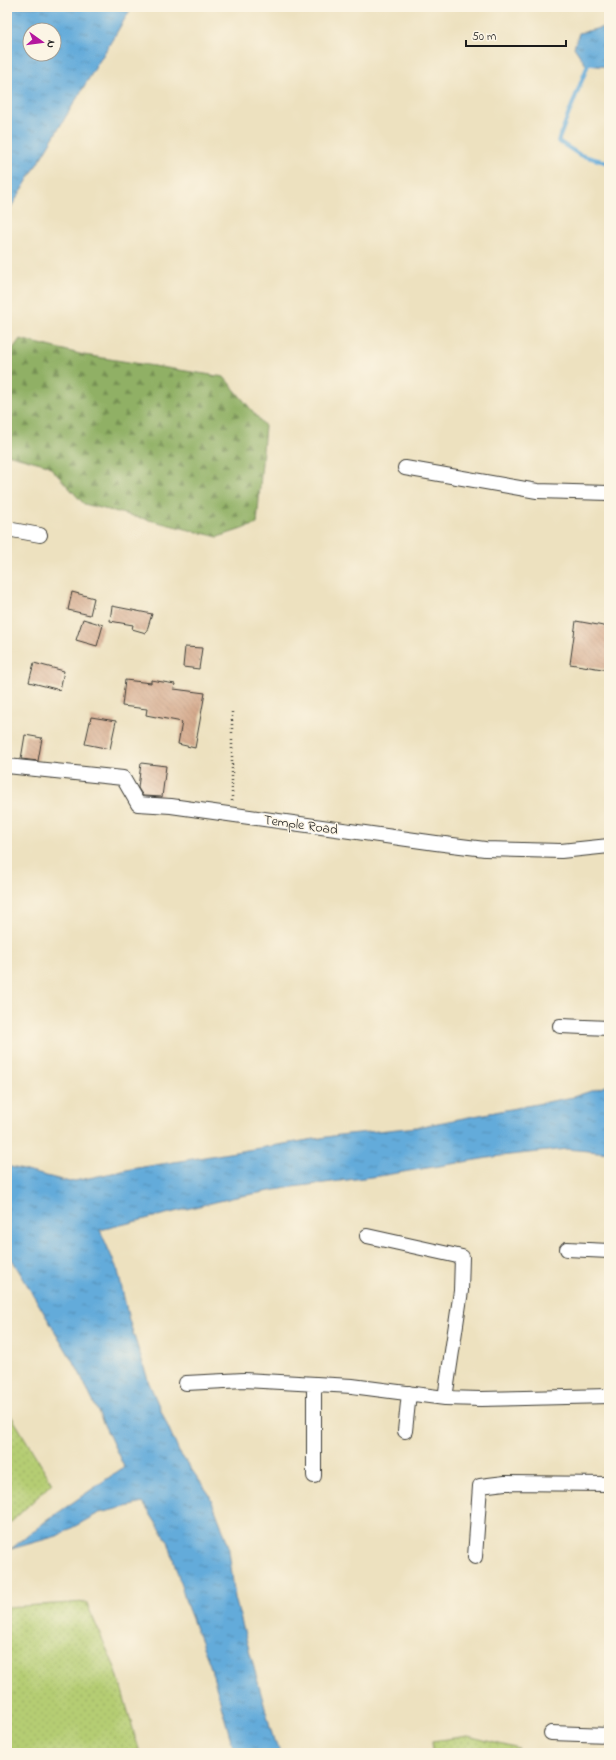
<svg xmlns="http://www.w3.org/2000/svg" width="616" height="1760" font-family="'Indie Flower',sans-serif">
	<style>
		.grass { fill: url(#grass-dots); stroke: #687448 }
		.forest { fill: url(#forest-firs); stroke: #566640 }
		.water { fill: url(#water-ripples); stroke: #40647b; fill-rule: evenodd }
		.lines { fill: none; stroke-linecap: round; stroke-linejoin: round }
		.stream { stroke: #63abda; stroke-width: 4 }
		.building { fill: url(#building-back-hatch) }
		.minor-casing { stroke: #3b3a34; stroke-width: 16 }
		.path { stroke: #3b3a34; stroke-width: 2.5; stroke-dasharray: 1 3; stroke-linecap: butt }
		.minor { stroke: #fff; stroke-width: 14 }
		.labels { text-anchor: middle; stroke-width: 3; stroke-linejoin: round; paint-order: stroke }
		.street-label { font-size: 14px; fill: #1c1c1c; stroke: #fcf5e5 }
	</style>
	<defs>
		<pattern id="grass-dots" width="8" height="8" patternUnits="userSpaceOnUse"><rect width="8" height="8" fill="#b5cd73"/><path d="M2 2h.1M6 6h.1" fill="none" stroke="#9baf63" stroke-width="1.8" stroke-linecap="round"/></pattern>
		<pattern id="forest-firs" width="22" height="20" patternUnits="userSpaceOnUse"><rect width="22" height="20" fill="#90b065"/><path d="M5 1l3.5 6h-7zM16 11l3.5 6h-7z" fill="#758e52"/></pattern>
		<pattern id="water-ripples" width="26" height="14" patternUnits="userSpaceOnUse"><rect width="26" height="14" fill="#63abda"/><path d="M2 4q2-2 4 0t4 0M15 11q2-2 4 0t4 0" fill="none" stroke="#518ab0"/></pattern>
		<pattern id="building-back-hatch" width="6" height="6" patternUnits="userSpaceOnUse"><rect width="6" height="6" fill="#d5aa8d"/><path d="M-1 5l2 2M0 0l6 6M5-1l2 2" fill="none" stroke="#b69279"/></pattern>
	</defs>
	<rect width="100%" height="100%" fill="#fcf5e5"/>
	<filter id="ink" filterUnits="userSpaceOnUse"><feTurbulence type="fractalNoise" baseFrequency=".025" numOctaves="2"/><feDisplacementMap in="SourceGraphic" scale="8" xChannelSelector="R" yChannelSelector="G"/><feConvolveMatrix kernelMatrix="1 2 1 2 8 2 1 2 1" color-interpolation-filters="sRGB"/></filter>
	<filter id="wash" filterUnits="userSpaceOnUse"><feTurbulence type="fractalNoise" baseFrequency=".012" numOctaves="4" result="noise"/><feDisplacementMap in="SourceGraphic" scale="16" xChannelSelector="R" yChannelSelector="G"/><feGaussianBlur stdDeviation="0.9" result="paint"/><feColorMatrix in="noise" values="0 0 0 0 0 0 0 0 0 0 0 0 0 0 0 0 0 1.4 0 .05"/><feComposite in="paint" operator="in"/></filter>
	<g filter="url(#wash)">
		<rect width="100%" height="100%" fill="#ede1bf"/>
		<!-- grass -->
		<path class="grass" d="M7 1409 52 1483 7 1526Z
			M86 1602 116 1670 140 1753H7V1607Z
			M468 1736 519 1749 522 1753H433L432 1741Z"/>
		<!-- forest -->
		<path class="forest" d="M20 339 84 355 224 377 265 426 257 524 218 537 84 504 48 465 7 454V357Z"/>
		<!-- water -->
		<path class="water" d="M7 7H132L7 214ZM30 30H54V54H30Z
			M609 26V67L586 65 574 47 579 33Z
			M609 1085V1153L567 1149 500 1156 379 1176 293 1187 236 1197 100 1230 118 1271 129 1320 149 1383 179 1452 209 1494 228 1543 235 1598 274 1741 282 1753H237L232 1744 210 1665 187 1606 168 1541 143 1503 99 1513 57 1536 11 1549 46 1521 124 1467 78 1370 7 1251V1166L70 1182 131 1169 339 1135 417 1127 573 1097Z"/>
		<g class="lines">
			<!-- stream -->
			<path class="stream" d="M589 62 558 141 580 155 609 163"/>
		</g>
		<g id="blocks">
			<!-- building -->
			<path class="building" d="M72 592 94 598 90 615 68 610Z
				M112 606 152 614 146 633 132 629 133 625 110 621Z
				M83 619 103 625 97 646 76 640Z
				M576 621 609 627V670L570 664Z
				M185 647 202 648 199 669 183 667Z
				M34 663 64 671 60 690 29 682Z
				M125 680 151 683V680L175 684 174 689 205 693 195 748 178 744 182 722 146 715 147 709 122 706Z
				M91 717 116 721 110 749 85 744Z
				M25 735 42 738 38 761 21 759Z
				M141 763 166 766 162 797 143 796 138 788Z"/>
		</g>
	</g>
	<g filter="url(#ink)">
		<use href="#blocks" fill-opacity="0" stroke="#3b3a34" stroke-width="1"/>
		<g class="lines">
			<!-- minor casing -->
			<g class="minor-casing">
				<path id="minor" d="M405 468 537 491 609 493
					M7 529 40 535
					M7 766 123 778 138 804 171 806 436 843 485 849 561 851 609 846
					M560 1026 609 1028
					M367 1236 462 1257 461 1291 445 1398
					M567 1249 609 1251
					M186 1383 244 1380 352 1386 445 1398 481 1399 609 1396
					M314 1384V1476
					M405 1431 409 1393
					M475 1557 480 1486 505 1483 609 1484
					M551 1733 609 1735"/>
			</g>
			<!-- path -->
			<path class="path" d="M232 712V802"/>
			<!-- minor -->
			<use href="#minor" class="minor"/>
		</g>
	</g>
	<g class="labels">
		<!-- street labels -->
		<g class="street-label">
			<text transform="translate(301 824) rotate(8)" y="5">Temple Road</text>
		</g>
	</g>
	<!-- margin -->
	<rect width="616" height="1760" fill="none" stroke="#fcf5e5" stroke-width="24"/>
	<!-- north arrow -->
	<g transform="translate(42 42) rotate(104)"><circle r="19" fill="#fcf5e5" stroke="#a29e95"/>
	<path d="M0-3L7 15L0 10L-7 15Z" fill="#b5179e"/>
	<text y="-6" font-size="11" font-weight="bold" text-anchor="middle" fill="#1c1c1c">N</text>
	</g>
	<!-- scale -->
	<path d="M466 40v6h100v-6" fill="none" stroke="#1c1c1c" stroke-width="2"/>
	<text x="472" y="40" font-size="12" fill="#1c1c1c" stroke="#fcf5e5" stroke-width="3" paint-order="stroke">50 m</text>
</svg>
